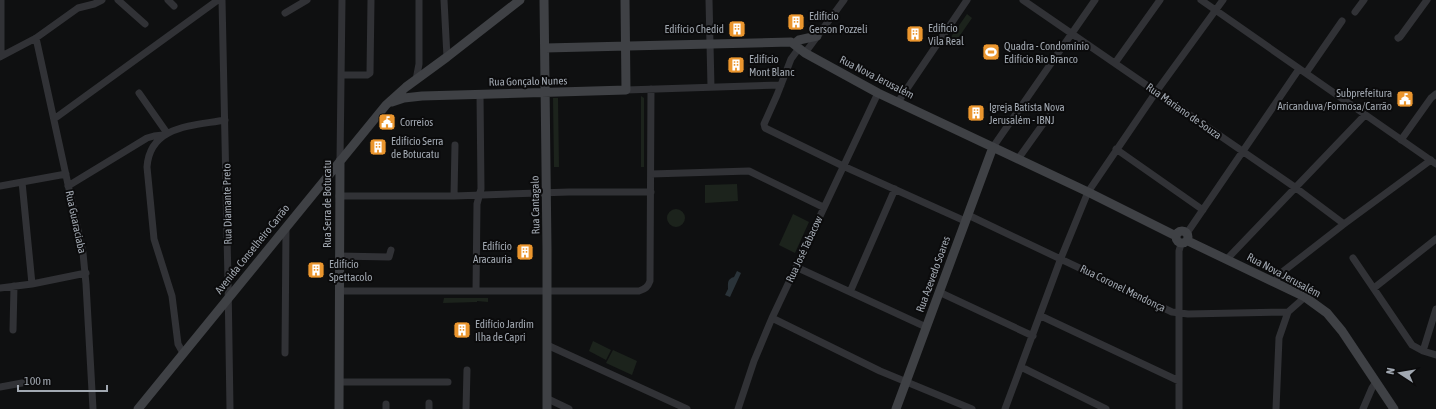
<svg xmlns="http://www.w3.org/2000/svg" width="1436" height="409" font-family="'Asap Condensed',sans-serif">
	<style>
		.green { fill: #1c231c }
		.water { fill: #2a3339 }
		.lines { fill: none; stroke-linecap: round; stroke-linejoin: round }
		.street { stroke: #313236; stroke-width: 7 }
		.secondary { stroke: #3f4145; stroke-width: 9 }
		.labels { text-anchor: middle; stroke-width: 4; stroke-linejoin: round; paint-order: stroke }
		.poi-label { font-size: 11px; fill: #a1a8b1; stroke: #0b0b0c; text-anchor: start }
		.street-label { font-size: 11px; fill: #a1a8b1; stroke: #0b0b0c }
	</style>
	<rect width="100%" height="100%" fill="#0f1011"/>
	<!-- green -->
	<path class="green" d="M967 14 972 18 952 47 946 44Z
		M641 96 644 98V167H641Z
		M553 98H558L559 167H554Z
		M737 184 738 201 705 203V185Z
		M667 218a9 9 0 1 1 18 0a9 9 0 1 1-18 0Z
		M793 214 809 222 795 253 779 245Z
		M444 298H488V302L477 301V302L443 303Z
		M593 341 611 350 606 360 589 351Z
		M613 350 637 361 632 375 606 363Z"/>
	<!-- water -->
	<path class="water" d="M737 271 741 273 730 297 725 295C726 293 727 291 728 289 728 283 727 279 734 277Z"/>
	<g class="lines">
		<!-- street -->
		<path class="street" d="M1 0V56
			M118 0 145 24
			M168 0 174 6
			M222 0 228 281 230 409
			M444 0 447 57
			M709 0 711 87
			M1023 0 1296 188 1344 224
			M1201 0 1436 164
			M1355 12 1364 0
			M285 13 307 0
			M36 38 83 253 86 284 93 409
			M1398 38 1400 37 1427 0
			M799 48 791 59 777 95 764 124 765 128 843 166 965 221
			M805 53 844 0
			M0 57 36 38 78 8 94 4 102 0
			M1115 63 1160 0
			M1306 73 1342 21
			M341 75H367L370 73 371 0
			M416 80 419 64V0
			M626 90 781 85
			M139 93 167 133
			M898 102 967 0
			M54 119 218 0
			M1401 140 1431 98 1436 94
			M993 147 1095 0
			M1116 149 1203 210
			M1018 159 1048 117
			M340 161 342 0
			M651 174 749 171 823 207
			M22 182 32 284
			M0 186 66 174
			M68 186 147 138 154 136 163 135
			M339 196H454L569 192H651
			M454 196 455 145
			M968 215 1172 312 1188 314 1288 312
			M1187 233 1299 69
			M339 256 389 257 391 250
			M1353 258 1412 345 1423 351 1436 355
			M1227 259 1365 115
			M796 267 926 327
			M1275 282 1281 273 1344 224 1431 160
			M0 288 32 284 86 273
			M1374 288 1436 239
			M339 291H639C645 289 648 287 650 281L651 89
			M476 291 477 204 481 189 480 94
			M850 292 895 189
			M939 292 1033 336
			M1041 316 1179 381
			M772 318 880 371 972 409
			M13 330 14 286
			M547 345 687 409
			M1423 351 1436 309
			M183 353 178 344 172 296 154 239 147 167C150 125 193 126 225 120
			M285 353 286 227
			M1021 367 1106 409
			M339 382H448
			M0 387 22 383
			M548 399 569 409
			M429 403V409
			M386 409V404
			M466 409 467 370
			M738 409 754 361 772 318 878 93
			M1005 409 1061 258 1088 192 1156 92 1223 0
			M1179 409V251L1181 244
			M1276 409 1279 338 1288 312 1305 297
			M1363 409 1372 388 1376 382"/>
		<!-- secondary -->
		<path class="secondary" d="M544 0 547 249V409
			M794 44 799 40 817 36
			M545 48 791 42 805 53 878 93 1088 192 1176 236
			M392 102 404 98 422 96 626 90 625 0
			M1176 237a6 6 0 1 1 12 0a6 6 0 1 1-12 0Z
			M1188 241 1305 297 1327 313 1342 331 1394 409
			M138 409 386 105 406 87 447 57 520 0
			M339 409 340 161
			M896 409 993 147"/>
	</g>
	<!-- icons -->
	<defs>
		<g id="building-square" transform="scale(0.9)"><rect x="-9" y="-9" width="18" height="18" rx="4" fill="#eb962e" stroke="#0b0b0c"/><path d="M-4-6H4V6H1V3H-1V6H-4ZM-2.5-4.3h1.7v1.8h-1.7ZM.8-4.3h1.7v1.8H.8ZM-2.5-1h1.7V.8h-1.7ZM.8-1h1.7V.8H.8Z" fill="#fff"/></g>
		<g id="stadium-square" transform="scale(0.9)"><rect x="-9" y="-9" width="18" height="18" rx="4" fill="#eb962e" stroke="#0b0b0c"/><path d="M0-5a6.5 5 0 1 0 0 10a6.5 5 0 1 0 0-10ZM-3.5-1.8h7v3.6h-7Z" fill="#fff"/></g>
		<g id="civic-square" transform="scale(0.9)"><rect x="-9" y="-9" width="18" height="18" rx="4" fill="#eb962e" stroke="#0b0b0c"/><path d="M-.6-6.5H3V-4.5H.6V-3L4-1V1h2V6H-6V1h2V-1L-.6-3ZM-1.2 2.5V6h2.4V2.5Z" fill="#fff"/></g>
	</defs>
	<g fill-rule="evenodd">
		<use href="#building-square" x="796" y="22"/>
		<use href="#building-square" x="737" y="29"/>
		<use href="#building-square" x="915" y="34"/>
		<use href="#stadium-square" x="991" y="52"/>
		<use href="#building-square" x="736" y="65"/>
		<use href="#civic-square" x="1405" y="99"/>
		<use href="#building-square" x="976" y="113"/>
		<use href="#civic-square" x="387" y="122"/>
		<use href="#building-square" x="378" y="147"/>
		<use href="#building-square" x="525" y="252"/>
		<use href="#building-square" x="316" y="270"/>
		<use href="#building-square" x="462" y="330"/>
	</g>
	<g class="labels">
		<!-- poi labels -->
		<g class="poi-label">
			<text x="809" y="20">Edifício<tspan x="809" dy="13">Gerson Pozzeli</tspan></text>
			<text x="928" y="32">Edificio<tspan x="928" dy="13">Vila Real</tspan></text>
			<text x="724" y="33" text-anchor="end">Edifício Chedid</text>
			<text x="1004" y="50">Quadra - Condomínio<tspan x="1004" dy="13">Edifício Rio Branco</tspan></text>
			<text x="749" y="63">Edifício<tspan x="749" dy="13">Mont Blanc</tspan></text>
			<text x="1392" y="97" text-anchor="end">Subprefeitura<tspan x="1392" dy="13">Aricanduva/Formosa/Carrão</tspan></text>
			<text x="989" y="111">Igreja Batista Nova<tspan x="989" dy="13">Jerusalém - IBNJ</tspan></text>
			<text x="400" y="126">Correios</text>
			<text x="391" y="145">Edifício Serra<tspan x="391" dy="13">de Botucatu</tspan></text>
			<text x="512" y="250" text-anchor="end">Edifício<tspan x="512" dy="13">Aracauria</tspan></text>
			<text x="329" y="268">Edifício<tspan x="329" dy="13">Spettacolo</tspan></text>
			<text x="475" y="328">Edifício Jardim<tspan x="475" dy="13">Ilha de Capri</tspan></text>
		</g>
		<!-- street labels -->
		<g class="street-label">
			<text transform="translate(877 77) rotate(27)" y="4">Rua Nova Jerusalém</text>
			<text transform="translate(528 81) rotate(-1)" y="4">Rua Gonçalo Nunes</text>
			<text transform="translate(1184 111) rotate(35)" y="4">Rua Mariano de Souza</text>
			<text transform="translate(227 204) rotate(-91)" y="4">Rua Diamante Preto</text>
			<text transform="translate(327 204) rotate(-90)" y="4">Rua Serra de Botucatu</text>
			<text transform="translate(535 205) rotate(-91)" y="4">Rua Cantagalo</text>
			<text transform="translate(76 222) rotate(78)" y="4">Rua Guaraciaba</text>
			<text transform="translate(252 249) rotate(-51)" y="4">Avenida Conselheiro Carrão</text>
			<text transform="translate(804 249) rotate(-65)" y="4">Rua José Tabacow</text>
			<text transform="translate(933 274) rotate(-70)" y="4">Rua Azevedo Soares</text>
			<text transform="translate(1284 275) rotate(28)" y="4">Rua Nova Jerusalém</text>
			<text transform="translate(1123 288) rotate(26)" y="4">Rua Coronel Mendonça</text>
		</g>
	</g>
	<!-- north arrow -->
	<g transform="translate(1400 373) rotate(282)" stroke="#0b0b0c" stroke-width="3" paint-order="stroke">
	<path d="M0-3L7 15L0 10L-7 15Z" fill="#a1a8b1"/>
	<text y="-6" font-size="11" font-weight="bold" text-anchor="middle" fill="#a1a8b1">N</text>
	</g>
	<!-- scale -->
	<path d="M18 385v6h89v-6" fill="none" stroke="#a1a8b1" stroke-width="2"/>
	<text x="24" y="385" font-size="12" fill="#a1a8b1" stroke="#0b0b0c" stroke-width="3" paint-order="stroke">100 m</text>
</svg>
